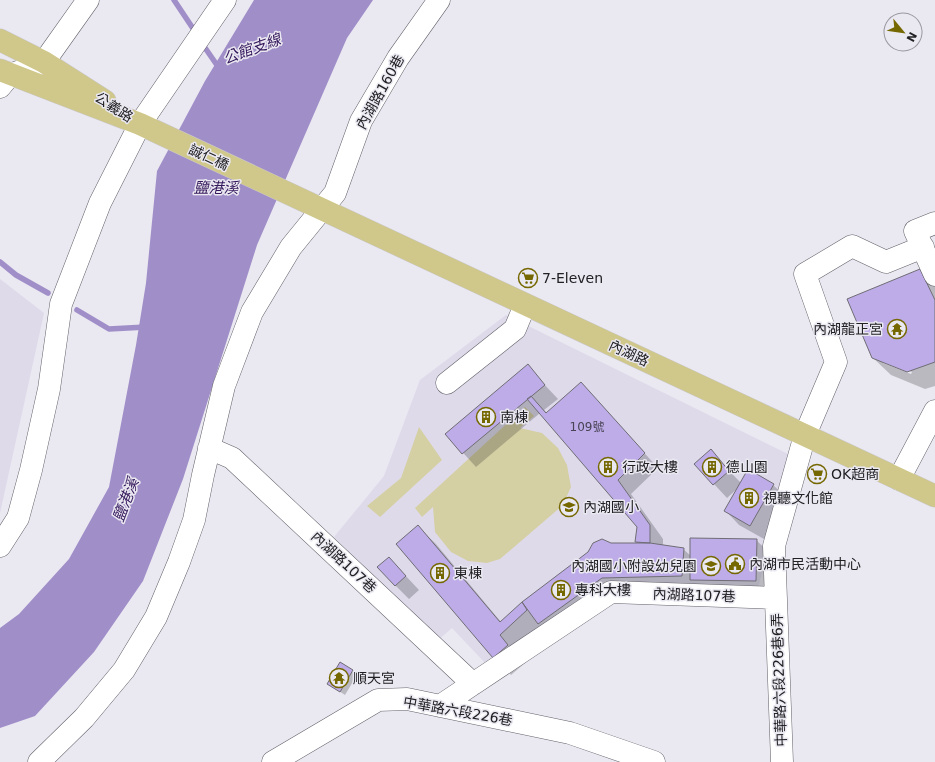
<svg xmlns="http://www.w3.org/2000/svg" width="935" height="762" font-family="'DejaVu Sans','Noto Sans TC',sans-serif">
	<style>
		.built { fill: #dedaea }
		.green { fill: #d5cfa4 }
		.water { fill: #a08ec8 }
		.shadow { fill: #0003; fill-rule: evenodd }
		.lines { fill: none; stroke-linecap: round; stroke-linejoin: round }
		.stream { stroke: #a08ec8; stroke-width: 5.5 }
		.building { fill: #beace8; stroke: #6f6d75 }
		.minor-casing { stroke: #636169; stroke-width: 23 }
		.major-casing { stroke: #cac9ca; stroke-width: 23 }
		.minor { stroke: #fff; stroke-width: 22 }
		.major { stroke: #d0c78b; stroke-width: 22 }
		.labels { text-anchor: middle; stroke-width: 3; stroke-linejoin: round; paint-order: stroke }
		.number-label { font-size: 12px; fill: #484354 }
		.street-label { font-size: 14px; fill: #212023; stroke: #eae8f1 }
		.poi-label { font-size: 14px; fill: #212023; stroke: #eae8f1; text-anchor: start }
		.water-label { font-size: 15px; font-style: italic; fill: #34185c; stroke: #eae8f1 }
	</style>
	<rect width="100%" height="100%" fill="#eae8f1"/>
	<!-- built -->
	<path class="built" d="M0 279 44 313 0 513Z
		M506 315 790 455 758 589 600 588 488 666 452 628 437 641 334 537 384 476 420 380Z"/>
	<!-- green -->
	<path class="green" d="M525 407 534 416 520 428 542 433 558 448 567 465 571 487 563 505 500 559 487 563 468 561 451 552 435 532 433 507 422 517 415 508Z
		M419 427 442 460 380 517 367 506 401 478Z"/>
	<!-- water -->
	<path class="water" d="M254 0H373L347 38 257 245 183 479 143 581 94 652 35 716 0 728V628L19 614 69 559 109 487 136 345 146 283 157 171 205 81Z"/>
	<!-- shadow -->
	<path class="shadow" d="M919 270 935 286V386L925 389 891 375 872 357ZM883 361 912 372 911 374 883 363Z
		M527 366 558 399 544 410 547 413 581 383 658 468 631 494 663 539V546L683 549 691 556 756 540 770 553V594L620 595 517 653 525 663 511 675 494 657 418 527 436 544 501 622 588 553 611 544H638L636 542 638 526 540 413 476 467 446 434Z
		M710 451 741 483 773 485 787 498 764 539 739 525 726 511 738 488 727 498 714 484Z
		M389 558 419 590 409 599 395 585Z
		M352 671 357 675 345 695 328 684Z"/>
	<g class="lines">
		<!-- stream -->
		<path class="stream" d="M174 0 196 33
			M201 42 219 68
			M0 262 16 275 48 293
			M77 310 109 329 146 327"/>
	</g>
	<!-- building -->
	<path class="building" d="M920 269 935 300V362L907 372 872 358 847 299Z
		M528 364 545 385 462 454 445 434Z
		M581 382 645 453 618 480 650 525V543L635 542 637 527 527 399 531 396 546 413Z
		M711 449 729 471 713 485 694 464Z
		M748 469 774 484 750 526 724 511Z
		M418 525 500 622 522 602 527 610 500 635 508 645 493 658 396 544Z
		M690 538 757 539 756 581 690 580Z
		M602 539 611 543H650L684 548 682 576 602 578 538 624 522 602 588 552 593 543Z
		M389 557 406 576 395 586 377 567Z
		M340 662 353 670 340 692 327 684Z"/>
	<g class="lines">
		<!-- minor casing -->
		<g class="minor-casing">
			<path id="minor" d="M0 87 10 75 44 62 88 0
				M935 223 915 231 935 275
				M447 383 515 329 525 305
				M209 448 232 458 473 684
				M899 479 935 411
				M0 546 18 518 31 470 49 389 61 304 100 203 140 124 225 0
				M440 706 611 592 776 598
				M39 762 84 718 124 670 156 617 179 562 194 520 203 475 224 386 252 312 291 247 335 193 361 121 398 58 439 0
				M273 762 378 700 407 699 570 733 654 762
				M782 762 774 546 805 435 836 362 805 274 852 246 886 262 923 247"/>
		</g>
		<!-- major casing -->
		<g class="major-casing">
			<path id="major" d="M0 40 44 62 105 101
				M0 70 140 124 935 496"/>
		</g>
		<!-- minor -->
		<use href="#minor" class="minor"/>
		<!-- major -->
		<use href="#major" class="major"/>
	</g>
	<!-- icons -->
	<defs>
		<g id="supermarket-ring" transform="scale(1)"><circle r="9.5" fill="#eae8f1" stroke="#756800" stroke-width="1.5"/><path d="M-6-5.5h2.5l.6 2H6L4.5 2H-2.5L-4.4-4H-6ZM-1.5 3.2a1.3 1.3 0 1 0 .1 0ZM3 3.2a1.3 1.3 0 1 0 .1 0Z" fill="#756800"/></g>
		<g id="temple-ring" transform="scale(1)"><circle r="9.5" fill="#eae8f1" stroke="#756800" stroke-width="1.5"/><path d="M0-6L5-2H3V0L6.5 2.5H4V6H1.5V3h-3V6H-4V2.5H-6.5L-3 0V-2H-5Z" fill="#756800"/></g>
		<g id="building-ring" transform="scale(1)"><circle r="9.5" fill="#eae8f1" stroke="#756800" stroke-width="1.5"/><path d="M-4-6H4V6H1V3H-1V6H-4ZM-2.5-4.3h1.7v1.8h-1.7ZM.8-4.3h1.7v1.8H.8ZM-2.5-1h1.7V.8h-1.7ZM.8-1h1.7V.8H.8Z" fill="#756800"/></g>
		<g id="school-ring" transform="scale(1)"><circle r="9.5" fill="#eae8f1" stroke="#756800" stroke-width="1.5"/><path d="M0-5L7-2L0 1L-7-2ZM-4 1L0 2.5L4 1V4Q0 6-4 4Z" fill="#756800"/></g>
		<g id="civic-ring" transform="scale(1)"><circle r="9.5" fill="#eae8f1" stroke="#756800" stroke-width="1.5"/><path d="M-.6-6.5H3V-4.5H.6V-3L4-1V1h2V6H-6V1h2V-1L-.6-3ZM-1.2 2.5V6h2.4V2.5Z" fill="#756800"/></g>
	</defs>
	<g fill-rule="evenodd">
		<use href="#supermarket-ring" x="528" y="278"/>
		<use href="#temple-ring" x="897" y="329"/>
		<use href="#building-ring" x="486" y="417"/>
		<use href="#building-ring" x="608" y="467"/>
		<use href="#building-ring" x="712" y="467"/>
		<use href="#supermarket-ring" x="817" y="474"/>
		<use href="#building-ring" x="749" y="498"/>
		<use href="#school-ring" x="569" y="507"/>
		<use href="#civic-ring" x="735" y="564"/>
		<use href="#school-ring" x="711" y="566"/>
		<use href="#building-ring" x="440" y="573"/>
		<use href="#building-ring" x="561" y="590"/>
		<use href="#temple-ring" x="339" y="678"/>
	</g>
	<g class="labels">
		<!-- number labels -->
		<g class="number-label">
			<text x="587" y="431">109號</text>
		</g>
		<!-- street labels -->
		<g class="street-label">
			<text transform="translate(380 92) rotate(-61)" y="5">內湖路160巷</text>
			<text transform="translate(114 107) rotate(33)" y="5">公義路</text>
			<text transform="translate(209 157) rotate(25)" y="5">誠仁橋</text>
			<text transform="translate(629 353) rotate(25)" y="5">內湖路</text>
			<text transform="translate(344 562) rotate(43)" y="5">內湖路107巷</text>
			<text transform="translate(694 595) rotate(2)" y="5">內湖路107巷</text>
			<text transform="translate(779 680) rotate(-92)" y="5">中華路六段226巷6弄</text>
			<text transform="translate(458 711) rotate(10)" y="5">中華路六段226巷</text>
		</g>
		<!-- poi labels -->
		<g class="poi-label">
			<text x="542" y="283">7-Eleven</text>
			<text x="883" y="334" text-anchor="end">內湖龍正宮</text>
			<text x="500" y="422">南棟</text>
			<text x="622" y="472">行政大樓</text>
			<text x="726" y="472">德山園</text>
			<text x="831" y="479">OK超商</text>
			<text x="763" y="503">視聽文化館</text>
			<text x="583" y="512">內湖國小</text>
			<text x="749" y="569">內湖市民活動中心</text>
			<text x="697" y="571" text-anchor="end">內湖國小附設幼兒園</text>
			<text x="454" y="578">東棟</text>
			<text x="575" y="595">專科大樓</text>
			<text x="353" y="683">順天宮</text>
		</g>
		<!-- water labels -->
		<g class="water-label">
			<text transform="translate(252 49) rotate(-20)" y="5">公館支線</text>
			<text x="216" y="193">鹽港溪</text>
			<text transform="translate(126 500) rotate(-69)" y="5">鹽港溪</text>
		</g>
	</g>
	<!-- north arrow -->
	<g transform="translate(903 32) rotate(119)"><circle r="19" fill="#eae8f1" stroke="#9a989f"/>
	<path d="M0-3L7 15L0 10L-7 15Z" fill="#756800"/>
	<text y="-6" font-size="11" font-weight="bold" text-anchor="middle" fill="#212023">N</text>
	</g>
</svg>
